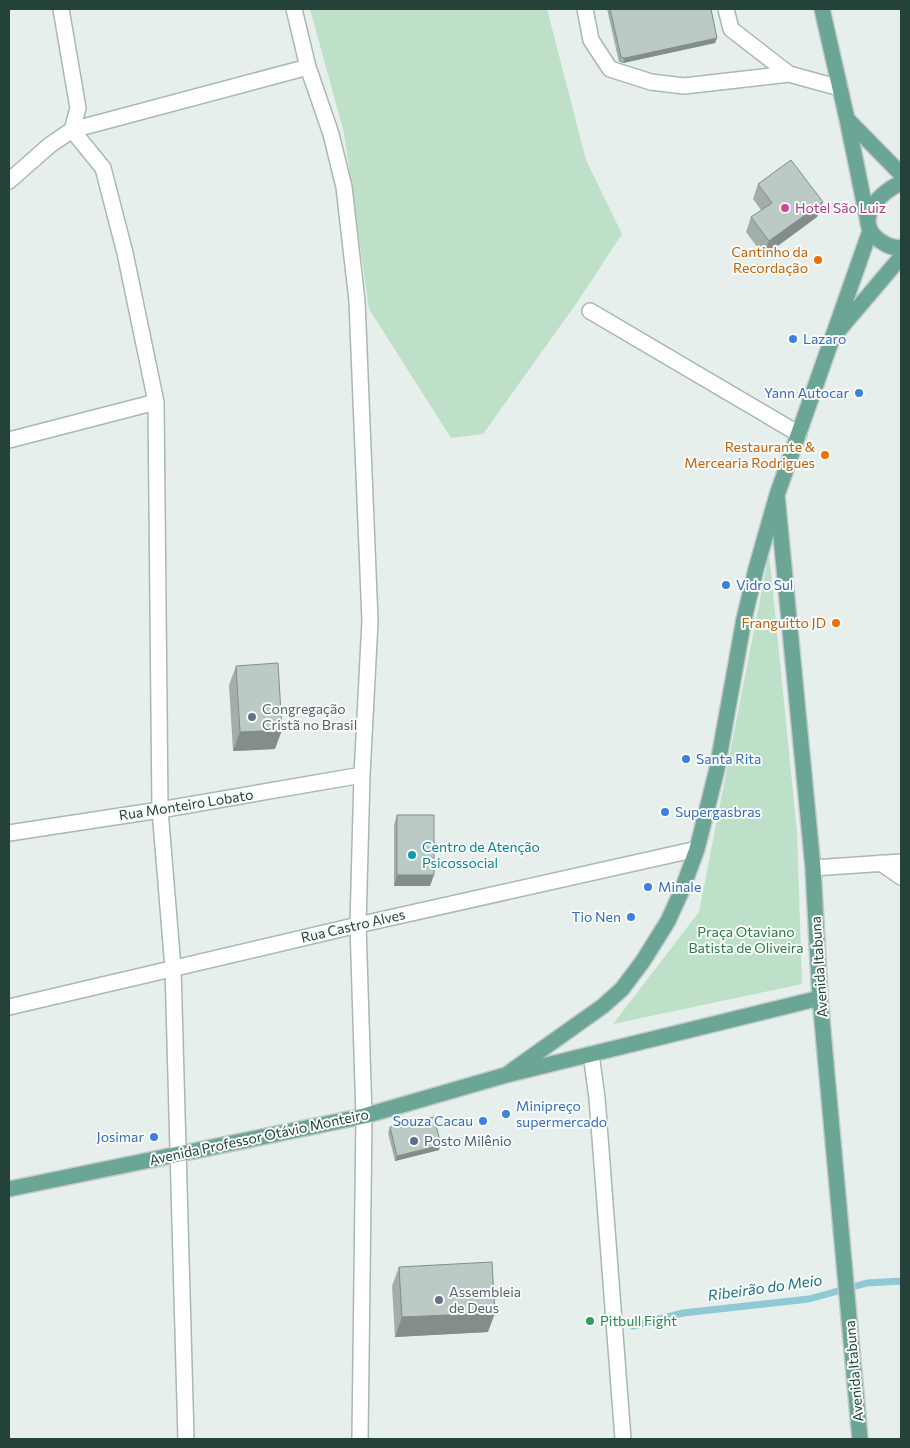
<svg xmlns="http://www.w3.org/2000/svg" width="910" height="1448" font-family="Commissioner,sans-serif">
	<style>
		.green { fill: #bfe0c8 }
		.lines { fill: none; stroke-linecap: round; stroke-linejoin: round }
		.stream { stroke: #8ec9d4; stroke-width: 7 }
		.minor-casing { stroke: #a8b8b2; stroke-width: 18 }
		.major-casing { stroke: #c2cac8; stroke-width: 18 }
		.minor { stroke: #fff; stroke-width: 15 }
		.major { stroke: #6aa596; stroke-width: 15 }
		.wall { fill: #a1aea9 }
		.shaded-wall { fill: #838d89 }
		.building { fill: #bbcac4; stroke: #838d89 }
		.hotel-dot { fill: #d1479c; stroke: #f7fbf9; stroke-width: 2 }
		.food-dot { fill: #e8710a; stroke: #f7fbf9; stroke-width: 2 }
		.shop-dot { fill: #3f7fe0; stroke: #f7fbf9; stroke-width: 2 }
		.worship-dot { fill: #6b7280; stroke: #f7fbf9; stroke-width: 2 }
		.culture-dot { fill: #0f9aa8; stroke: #f7fbf9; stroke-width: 2 }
		.service-dot { fill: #5c6f8a; stroke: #f7fbf9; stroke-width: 2 }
		.leisure-dot { fill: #2e9e5b; stroke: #f7fbf9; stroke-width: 2 }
		.labels { text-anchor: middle; stroke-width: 4; stroke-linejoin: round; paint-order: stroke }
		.hotel-label { font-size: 14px; fill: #b23c85; stroke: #f7fbf9; text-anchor: start }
		.food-label { font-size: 14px; fill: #c56008; stroke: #f7fbf9; text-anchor: end }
		.shop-label { font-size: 14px; fill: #366cbe; stroke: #f7fbf9; text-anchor: start }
		.worship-label { font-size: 14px; fill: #5b616d; stroke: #f7fbf9; text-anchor: start }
		.street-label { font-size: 14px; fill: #24423a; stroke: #f7fbf9 }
		.culture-label { font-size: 14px; fill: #0d838f; stroke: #f7fbf9; text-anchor: start }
		.park-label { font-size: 14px; fill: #2d7a4b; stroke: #f7fbf9 }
		.service-label { font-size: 14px; fill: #4e5e75; stroke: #f7fbf9; text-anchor: start }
		.leisure-label { font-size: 14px; fill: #27864d; stroke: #f7fbf9; text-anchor: start }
		.water-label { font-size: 15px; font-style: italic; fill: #1c6f80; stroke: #f7fbf9 }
	</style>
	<rect width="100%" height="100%" fill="#e6efeb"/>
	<!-- green -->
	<path class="green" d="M310 9H547L586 160 622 234 578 301 483 434 451 438 369 309 344 133Z
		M769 553 797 832 802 984 613 1024 699 912Z"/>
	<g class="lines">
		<!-- stream -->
		<path class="stream" d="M633 1326 683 1313 809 1299 867 1283 901 1281"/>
		<!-- minor casing -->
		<g class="minor-casing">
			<path id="minor" d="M294 9 308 67 331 134 344 187 357 301 370 621 362 775 358 925 364 1116 360 1439
				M585 9 591 40 610 69 651 82 684 86 789 74
				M726 9 731 29 789 74 840 88
				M9 181 50 145 72 130 78 108 61 9
				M590 311 799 434
				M9 440 156 402
				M9 833 160 810 362 775
				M881 863 901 877
				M813 868 901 862
				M9 1007 358 925 697 849
				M591 1054 597 1098 623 1439
				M186 1439 173 968 160 810 156 402 125 253 103 168 72 130 308 67"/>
		</g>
		<!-- major casing -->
		<g class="major-casing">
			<path id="major" d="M822 9 847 119 868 222
				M847 119 901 174
				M901 183C880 192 852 220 879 240 886 245 893 249 901 247
				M839 330 901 257
				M777 495 813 868 820 998 860 1439
				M506 1075 603 1006 622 989 643 961 668 921 682 890 697 849 717 769 744 619 756 569 777 495 870 231
				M9 1189 364 1116 506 1075 820 998"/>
		</g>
		<!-- minor -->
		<use href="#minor" class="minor"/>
		<!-- major -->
		<use href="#major" class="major"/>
	</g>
	<!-- wall -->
	<path class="wall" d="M607 9H711L717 38 715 43 623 63 619 62Z
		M758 184 823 202 817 217 764 256 746 232 751 217 761 210 753 199Z
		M236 666 275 749 233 751 229 685Z
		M397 815 430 886H394V825Z
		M390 1127 439 1150 395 1161 388 1133Z
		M399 1267 488 1332 395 1337 392 1286Z"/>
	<!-- shaded-wall -->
	<path class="shaded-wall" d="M717 38 715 43 623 63 625 58Z
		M823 202 817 217 764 256 769 241Z
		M282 730 275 749 233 751 240 732Z
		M397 875H434L430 886H394Z
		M441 1145 439 1150 395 1161 397 1156Z
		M495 1313 488 1332 395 1337 402 1317Z"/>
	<!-- building -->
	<path class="building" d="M610 9H711L717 38 625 58 621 57Z
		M791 160 823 202 769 241 751 217 772 203 758 184Z
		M278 663 282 730 240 732 236 666Z
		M397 815H434V875H397Z
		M434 1117 441 1145 397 1156 390 1127Z
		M492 1262 495 1313 402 1317 399 1267Z"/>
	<!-- markers -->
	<circle class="hotel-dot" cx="785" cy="208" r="5"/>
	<g class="food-dot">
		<circle cx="818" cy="260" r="5"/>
		<circle cx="825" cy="455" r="5"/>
		<circle cx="836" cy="623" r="5"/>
	</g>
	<g class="shop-dot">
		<circle cx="793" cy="339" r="5"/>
		<circle cx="859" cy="393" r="5"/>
		<circle cx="726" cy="585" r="5"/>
		<circle cx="686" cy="759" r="5"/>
		<circle cx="665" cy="812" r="5"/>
		<circle cx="648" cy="887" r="5"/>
		<circle cx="631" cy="917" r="5"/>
		<circle cx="506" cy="1114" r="5"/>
		<circle cx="483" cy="1121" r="5"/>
		<circle cx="154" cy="1137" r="5"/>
	</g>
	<g class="worship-dot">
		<circle cx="252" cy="717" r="5"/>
		<circle cx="439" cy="1300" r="5"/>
	</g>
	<circle class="culture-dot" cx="412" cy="855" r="5"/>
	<circle class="service-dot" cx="414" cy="1141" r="5"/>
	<circle class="leisure-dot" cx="590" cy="1321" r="5"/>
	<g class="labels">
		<!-- hotel labels -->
		<g class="hotel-label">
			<text x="795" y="213">Hotel São Luiz</text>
		</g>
		<!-- food labels -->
		<g class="food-label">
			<text x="808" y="257">Cantinho da<tspan x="808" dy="16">Recordação</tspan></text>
			<text x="815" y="452">Restaurante &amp;<tspan x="815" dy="16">Mercearia Rodrigues</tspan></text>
			<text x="826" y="628">Franguitto JD</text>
		</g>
		<!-- shop labels -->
		<g class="shop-label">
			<text x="803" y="344">Lazaro</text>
			<text x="849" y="398" text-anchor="end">Yann Autocar</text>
			<text x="736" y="590">Vidro Sul</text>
			<text x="696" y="764">Santa Rita</text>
			<text x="675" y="817">Supergasbras</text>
			<text x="658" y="892">Minale</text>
			<text x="621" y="922" text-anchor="end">Tio Nen</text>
			<text x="516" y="1111">Minipreço<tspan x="516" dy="16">supermercado</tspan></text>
			<text x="473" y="1126" text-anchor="end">Souza Cacau</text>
			<text x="144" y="1142" text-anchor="end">Josimar</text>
		</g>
		<!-- worship labels -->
		<g class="worship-label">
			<text x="262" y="714">Congregação<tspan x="262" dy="16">Cristã no Brasil</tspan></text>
			<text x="449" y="1297">Assembleia<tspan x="449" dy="16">de Deus</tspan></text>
		</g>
		<!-- street labels -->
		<g class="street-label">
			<text transform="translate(186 805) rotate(-9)" y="5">Rua Monteiro Lobato</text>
			<text transform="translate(353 926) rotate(-13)" y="5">Rua Castro Alves</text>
			<text transform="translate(819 967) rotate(-94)" y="5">Avenida Itabuna</text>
			<text transform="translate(259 1137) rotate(-12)" y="5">Avenida Professor Otávio Monteiro</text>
			<text transform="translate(854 1371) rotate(-95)" y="5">Avenida Itabuna</text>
		</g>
		<!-- culture labels -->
		<g class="culture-label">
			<text x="422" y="852">Centro de Atenção<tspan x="422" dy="16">Psicossocial</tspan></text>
		</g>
		<!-- park labels -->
		<g class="park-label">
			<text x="746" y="937">Praça Otaviano<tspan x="746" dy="16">Batista de Oliveira</tspan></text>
		</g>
		<!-- service labels -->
		<g class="service-label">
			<text x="424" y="1146">Posto Milênio</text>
		</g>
		<!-- leisure labels -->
		<g class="leisure-label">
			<text x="600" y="1326">Pitbull Fight</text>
		</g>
		<!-- water labels -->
		<g class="water-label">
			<text transform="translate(765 1288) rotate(-8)" y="5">Ribeirão do Meio</text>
		</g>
	</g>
	<!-- border -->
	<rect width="910" height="1448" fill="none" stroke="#24423a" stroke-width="20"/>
</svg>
